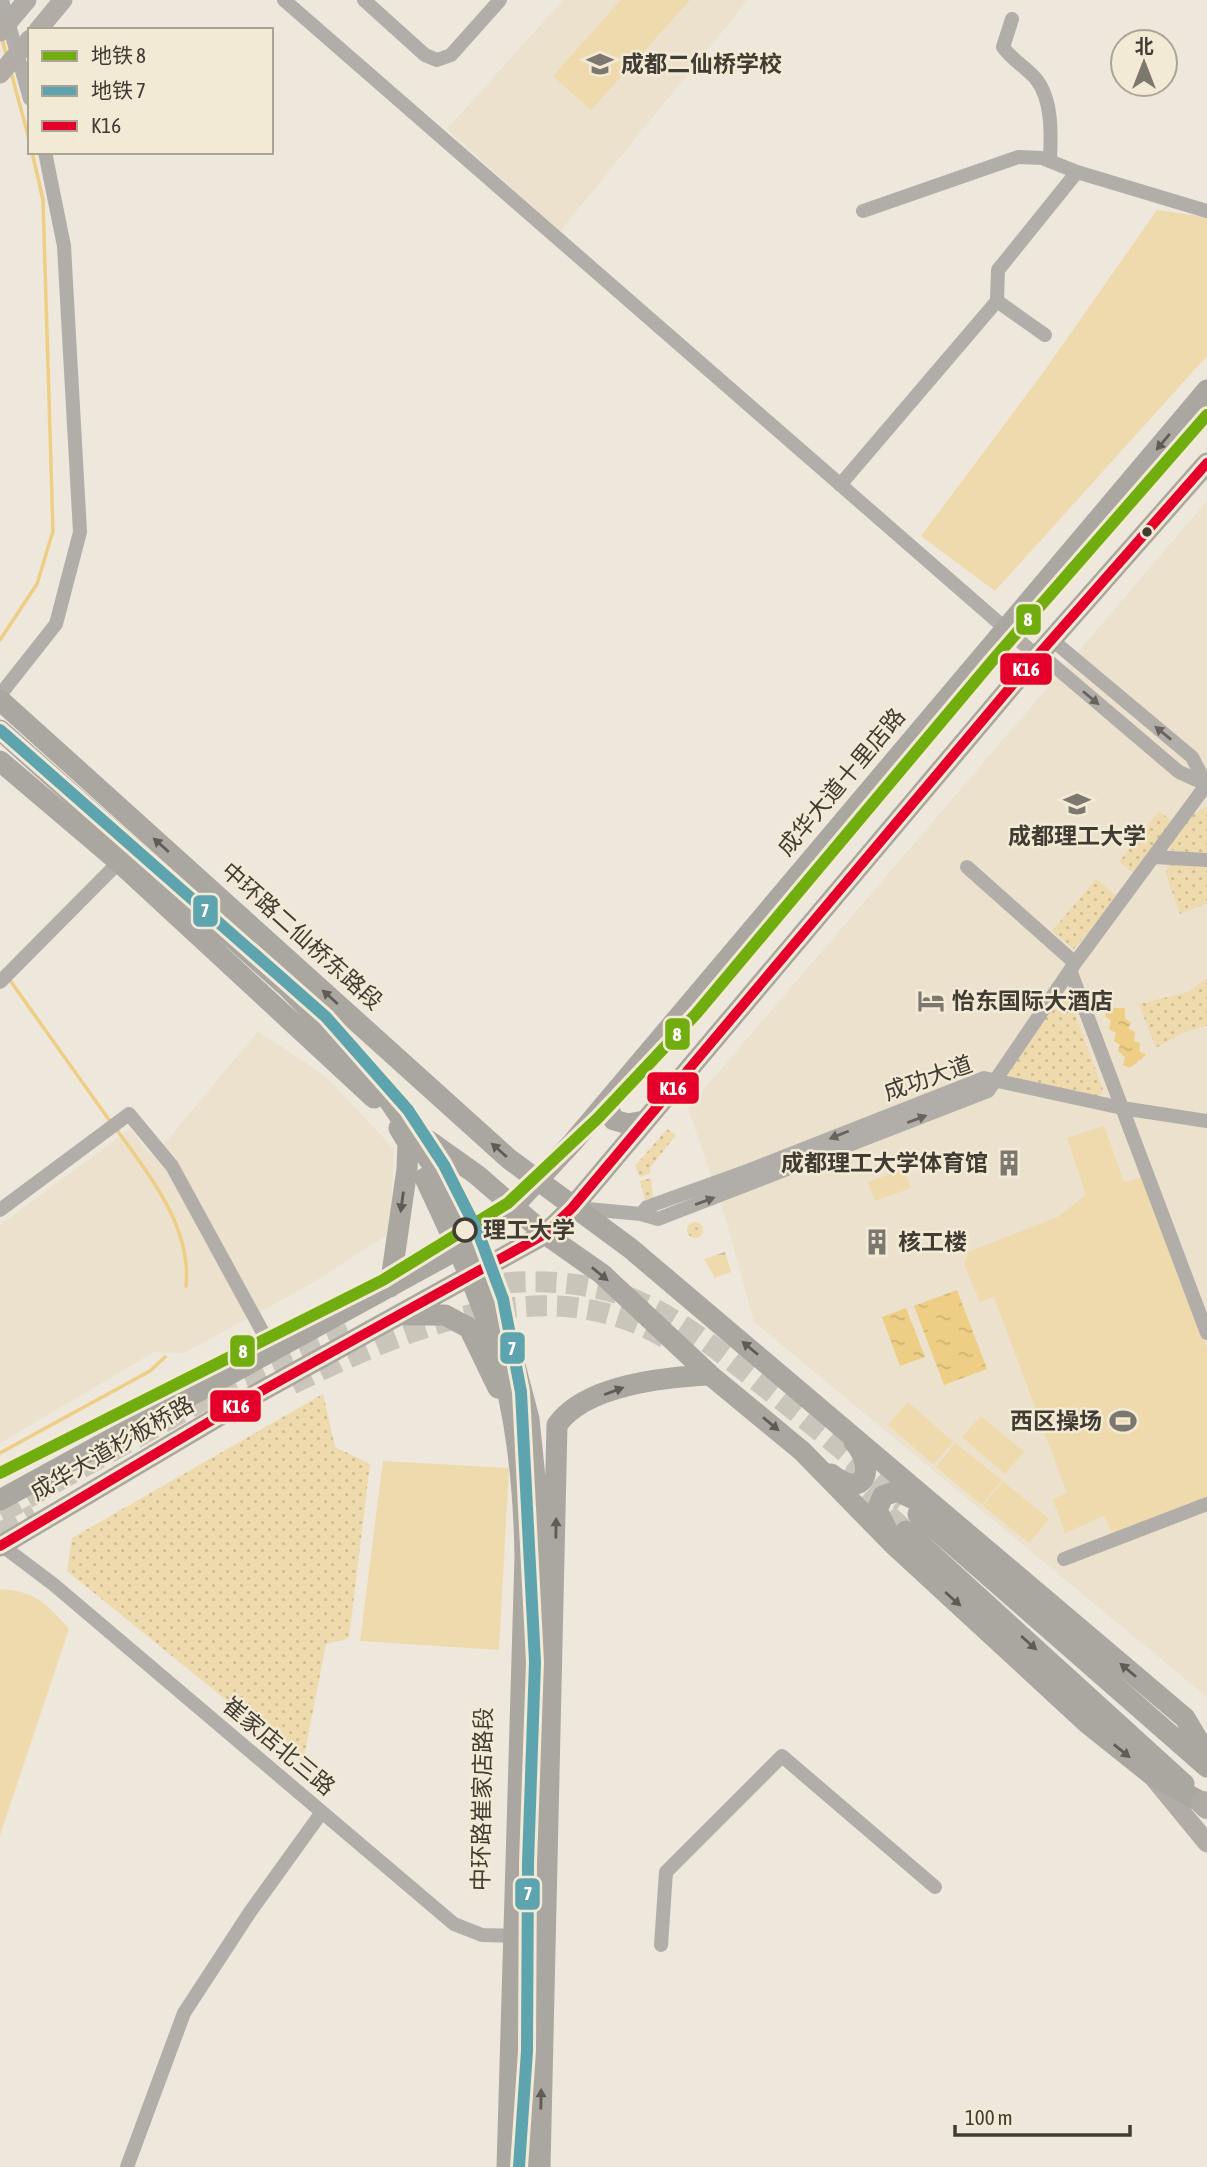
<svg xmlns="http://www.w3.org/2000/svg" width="1207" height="2167" font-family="'Asap Condensed','Noto Sans SC',sans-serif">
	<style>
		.built { fill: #ebe1cd }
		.grass { fill: url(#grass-dots) }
		.forest { fill: url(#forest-firs) }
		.green { fill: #efdaad }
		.water { fill: url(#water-ripples) }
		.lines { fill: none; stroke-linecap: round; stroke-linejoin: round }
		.stream { stroke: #eece84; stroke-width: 3.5 }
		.primary-tunnel { stroke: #cac5ba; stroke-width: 21; stroke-dasharray: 21 10; stroke-linecap: butt }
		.street { stroke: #b1aea9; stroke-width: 14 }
		.secondary { stroke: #b1aca6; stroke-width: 19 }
		.primary { stroke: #aaa6a0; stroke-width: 21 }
		.highway { stroke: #afaba4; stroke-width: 24 }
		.bus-1-casing { stroke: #f3ead6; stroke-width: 16 }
		.bus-1 { stroke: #e4002b; stroke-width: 10 }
		.metro-1-casing { stroke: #f3ead6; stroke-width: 18 }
		.metro-2-casing { stroke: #f3ead6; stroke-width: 18 }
		.metro-1 { stroke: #72ad10; stroke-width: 12 }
		.metro-2 { stroke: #5da4ae; stroke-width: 12 }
		.oneway { fill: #605c54 }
		.oneway2 { fill: #68645d }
		.bus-dot { fill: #403c34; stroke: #f3ead6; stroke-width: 2.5 }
		.stop-dot { fill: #f3ead6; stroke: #403c34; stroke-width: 3.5 }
		.labels { text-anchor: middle; stroke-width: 5; stroke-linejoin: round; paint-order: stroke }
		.poi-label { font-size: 23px; font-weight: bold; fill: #403c34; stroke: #f3ead6; text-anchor: start }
		.street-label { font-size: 23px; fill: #403c34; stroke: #f3ead6 }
		.stop-label { font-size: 23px; font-weight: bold; fill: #403c34; stroke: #f3ead6; text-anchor: start }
		.line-badge { stroke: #f3ead6; stroke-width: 2.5 }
		.badge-label { font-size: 19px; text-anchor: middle; font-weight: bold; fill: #fff }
	</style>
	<defs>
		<pattern id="grass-dots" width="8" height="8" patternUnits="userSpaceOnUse" patternTransform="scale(1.75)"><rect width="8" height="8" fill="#efdaad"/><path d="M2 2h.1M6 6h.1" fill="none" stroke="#cebc95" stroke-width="1.8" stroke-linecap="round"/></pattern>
		<pattern id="forest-firs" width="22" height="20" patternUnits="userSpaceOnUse" patternTransform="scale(1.75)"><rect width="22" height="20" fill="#efdaad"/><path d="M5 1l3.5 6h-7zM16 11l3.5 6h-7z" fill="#cebc95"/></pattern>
		<pattern id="water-ripples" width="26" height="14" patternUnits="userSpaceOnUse" patternTransform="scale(1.75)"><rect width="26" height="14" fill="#eece84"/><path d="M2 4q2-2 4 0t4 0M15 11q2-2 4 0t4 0" fill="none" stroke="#cdb273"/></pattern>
	</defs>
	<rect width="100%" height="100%" fill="#ede7dc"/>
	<!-- built -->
	<path class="built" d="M563 0H748L560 231 447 129Z
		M1207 501V1697L754 1322 724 1213 688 1108Z
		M258 1031 325 1076 394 1149 390 1233 309 1285 184 1353 154 1352 0 1443V1225L130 1129 150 1155 165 1143Z"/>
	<!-- grass -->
	<path class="grass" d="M1207 806V855L1170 850V845L1192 815Z
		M1159 811 1173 822 1133 873 1119 862Z
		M1168 864 1207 866V903L1180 914 1166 874Z
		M1096 879 1118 897 1074 949 1052 931Z
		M1207 978V1026L1184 1032 1156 1048 1139 1004 1188 992Z
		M1061 996H1068L1103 1089 1099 1098 1011 1081 1007 1070Z
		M667 1129 676 1135 650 1168V1173L640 1177 635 1166Z
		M651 1178 653 1197 645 1200 640 1181Z
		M687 1230a8 8 0 1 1 16 0a8 8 0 1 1-16 0Z
		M323 1394 335 1447 370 1464 349 1638 326 1644 303 1762 67 1571 72 1538Z"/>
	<!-- forest -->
	<path class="forest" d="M725 1252 731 1272 715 1278 704 1259Z"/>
	<!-- green -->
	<path class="green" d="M621 0H690L591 110 553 76Z
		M1157 210 1207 217V356L995 591 921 536 1045 370Z
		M1104 1126 1124 1182 1143 1177 1207 1348V1499L1112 1533 1104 1516 1065 1533 1053 1499 1067 1493 994 1297 980 1302 964 1264 968 1252 1058 1217 1086 1195 1067 1138Z
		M904 1169 911 1188 875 1201 868 1182Z
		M908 1402 953 1442 933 1464 888 1425Z
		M981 1416 1024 1452 1005 1474 962 1437Z
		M955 1443 1002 1480 982 1505 936 1467Z
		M383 1461 509 1468 499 1650 360 1641Z
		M1003 1481 1049 1519 1029 1543 983 1506Z
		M0 1589C35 1591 46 1603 69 1629L0 1835Z"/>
	<!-- water -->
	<path class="water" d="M1108 1008H1125V1018L1131 1023 1128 1028 1135 1032 1134 1041 1140 1043 1139 1051 1146 1055 1130 1068 1123 1065 1125 1057 1118 1051 1120 1045 1114 1041 1116 1033 1109 1029 1111 1021 1105 1016Z
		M957 1290 987 1369 944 1385 914 1306Z
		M906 1308 925 1357 900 1366 882 1317Z"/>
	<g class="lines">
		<!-- stream -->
		<path class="stream" d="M2 38 6 54
			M11 72 30 143
			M0 640 37 584 53 531 43 200 32 152
			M9 979 112 1124
			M117 1130C149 1175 192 1227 186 1286
			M0 1453 150 1371 165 1357"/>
		<!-- primary-tunnel -->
		<path class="primary-tunnel" d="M474 1288C519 1278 572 1280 616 1293 668 1309 714 1347 756 1380 806 1419 855 1460 903 1502
			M292 1384C409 1328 549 1264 672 1342
			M841 1474 906 1531
			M0 1513 244 1378 352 1332
			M0 1533 35 1514"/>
		<!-- street -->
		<path class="street" d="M2 0 30 99
			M284 0 1037 656
			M364 0 425 55 437 60 451 55 500 0
			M1012 19 1003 47C1012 60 1026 67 1036 79 1053 100 1051 136 1050 161
			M863 211 1018 157 1042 158 1077 172 1207 211
			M997 301 1045 335
			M840 485 997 301 998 270 1077 172
			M1051 639 1192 757 1206 784
			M1039 653 1179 772 1206 784
			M0 695 56 624 80 532 64 246 45 152
			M1154 857 1207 860
			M967 867 1075 963
			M1070 970 1207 1333
			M0 982 119 862
			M577 1208 641 1214 658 1219 988 1091 1075 963 1207 784
			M0 1210 129 1114 172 1166 273 1351
			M641 1214 647 1207 750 1170 984 1078 1122 1108 1207 1121
			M0 1544 53 1584 454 1924 482 1935 520 1936
			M1064 1559 1207 1504
			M661 1945 666 1872 782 1756 935 1887
			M127 2167 184 2013 250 1912 322 1812"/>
		<!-- secondary -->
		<path class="secondary" d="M38 30 63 0
			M0 32 27 0
			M0 74 30 39
			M1152 1776 1207 1843"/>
		<!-- primary -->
		<path class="primary" d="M0 700 509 1159 630 1248 1185 1718 1207 1755
			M0 730 287 987 350 1051 390 1102 436 1170 487 1278 505 1327 529 1419 540 1527 523 2167
			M0 761 119 862 374 1098
			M610 1098 609 1110 614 1120 628 1124 644 1121
			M418 1133 477 1175 545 1234 602 1274 710 1375 802 1451 893 1544 1087 1723 1152 1775 1203 1803
			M425 1178C455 1243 487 1307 504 1377 519 1436 524 1496 525 1557L507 2167
			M390 1287 407 1169 408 1143 399 1128
			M407 1315H445L469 1328 498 1388
			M831 1474C864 1501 877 1469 854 1442
			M0 1500 460 1248 513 1207 573 1142 1207 390
			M918 1514 1207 1767
			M887 1530 877 1510 883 1496 897 1491 920 1502
			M906 1531 1184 1784
			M0 1546 256 1394 545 1234 572 1208 1024 671 1207 463
			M540 2167 557 1425C585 1385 665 1377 710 1375"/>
		<!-- highway -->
		<path class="highway" d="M1203 1803 1207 1807"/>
		<!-- bus-1 casing -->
		<g class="bus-1-casing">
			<path id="bus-1" d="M0 1546 256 1394 545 1234 572 1208 1024 671 1207 463"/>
		</g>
		<!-- bus-1 -->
		<use href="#bus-1" class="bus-1"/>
		<!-- metro-1 casing -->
		<g class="metro-1-casing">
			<path id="metro-1" d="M0 1473 383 1280 508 1203 598 1118 696 1014 993 660 1207 415"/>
		</g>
		<!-- metro-2 casing -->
		<g class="metro-2-casing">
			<path id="metro-2" d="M0 730 326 1017 408 1110 444 1165 478 1232 503 1299 521 1392 535 1662 528 1863 527 2051 519 2167"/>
		</g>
		<!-- metro-1 -->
		<use href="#metro-1" class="metro-1"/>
		<!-- metro-2 -->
		<use href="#metro-2" class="metro-2"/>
	</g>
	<!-- one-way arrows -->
	<defs><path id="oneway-solid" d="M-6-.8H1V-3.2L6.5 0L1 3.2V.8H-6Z" transform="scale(1.75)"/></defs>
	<g class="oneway">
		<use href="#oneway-solid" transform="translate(1163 442) rotate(130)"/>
		<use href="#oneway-solid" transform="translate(161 845) rotate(-138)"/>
		<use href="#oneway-solid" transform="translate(330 997) rotate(-138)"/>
		<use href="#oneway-solid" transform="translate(499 1150) rotate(-138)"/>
		<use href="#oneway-solid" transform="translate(402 1202) rotate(98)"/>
		<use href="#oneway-solid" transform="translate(600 1274) rotate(39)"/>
		<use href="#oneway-solid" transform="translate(750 1348) rotate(-140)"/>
		<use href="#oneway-solid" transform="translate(614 1391) rotate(-21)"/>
		<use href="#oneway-solid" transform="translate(771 1424) rotate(40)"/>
		<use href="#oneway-solid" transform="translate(556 1528) rotate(-89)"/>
		<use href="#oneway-solid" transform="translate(953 1599) rotate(42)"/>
		<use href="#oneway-solid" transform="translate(1029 1643) rotate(42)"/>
		<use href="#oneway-solid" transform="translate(1128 1670) rotate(-140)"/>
		<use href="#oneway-solid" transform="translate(1122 1751) rotate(39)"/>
		<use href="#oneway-solid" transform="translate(541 2099) rotate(-89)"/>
	</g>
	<g class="oneway2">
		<use href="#oneway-solid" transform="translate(1091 698) rotate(40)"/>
		<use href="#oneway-solid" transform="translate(1163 733) rotate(-141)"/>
		<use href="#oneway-solid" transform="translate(917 1119) rotate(-21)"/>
		<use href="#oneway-solid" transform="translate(839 1135) rotate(158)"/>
		<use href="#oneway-solid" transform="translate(705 1201) rotate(-20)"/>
	</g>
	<!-- icons -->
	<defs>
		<g id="school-bare" transform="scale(2.1)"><path d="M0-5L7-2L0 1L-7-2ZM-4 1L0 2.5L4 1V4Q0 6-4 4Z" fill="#7d786f" stroke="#f3ead6" stroke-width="2.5" paint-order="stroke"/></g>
		<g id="university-bare" transform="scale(2.1)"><path d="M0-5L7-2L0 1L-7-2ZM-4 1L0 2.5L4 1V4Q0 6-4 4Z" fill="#7d786f" stroke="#f3ead6" stroke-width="2.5" paint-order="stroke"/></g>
		<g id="hotel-bare" transform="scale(2.1)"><path d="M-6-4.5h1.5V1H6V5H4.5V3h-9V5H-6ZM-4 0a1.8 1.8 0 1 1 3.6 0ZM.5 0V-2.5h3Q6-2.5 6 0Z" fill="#7d786f" stroke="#f3ead6" stroke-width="2.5" paint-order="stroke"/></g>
		<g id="building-bare" transform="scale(2.1)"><path d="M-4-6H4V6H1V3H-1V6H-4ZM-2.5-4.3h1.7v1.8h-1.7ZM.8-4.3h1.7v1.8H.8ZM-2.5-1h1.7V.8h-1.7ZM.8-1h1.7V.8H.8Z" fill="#7d786f" stroke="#f3ead6" stroke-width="2.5" paint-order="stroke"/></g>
		<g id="stadium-bare" transform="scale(2.1)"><path d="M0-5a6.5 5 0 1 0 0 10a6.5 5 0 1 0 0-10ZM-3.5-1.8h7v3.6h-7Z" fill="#7d786f" stroke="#f3ead6" stroke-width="2.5" paint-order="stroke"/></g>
	</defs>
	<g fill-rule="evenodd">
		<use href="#school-bare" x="600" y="64"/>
		<use href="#university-bare" x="1077" y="804"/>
		<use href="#hotel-bare" x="931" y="1001"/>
		<use href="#building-bare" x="1009" y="1163"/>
		<use href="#building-bare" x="877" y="1242"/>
		<use href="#stadium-bare" x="1123" y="1421"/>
	</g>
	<!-- markers -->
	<circle class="bus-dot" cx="1147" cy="532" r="6"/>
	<circle class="stop-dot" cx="465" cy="1230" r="11"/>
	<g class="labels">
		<!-- poi labels -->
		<g class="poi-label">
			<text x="621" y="72">成都二仙桥学校</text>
			<text x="1077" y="844" text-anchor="middle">成都理工大学</text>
			<text x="952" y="1009">怡东国际大酒店</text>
			<text x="988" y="1171" text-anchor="end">成都理工大学体育馆</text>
			<text x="898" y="1250">核工楼</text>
			<text x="1102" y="1429" text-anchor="end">西区操场</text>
		</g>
		<!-- street labels -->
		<g class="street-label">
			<text transform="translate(841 782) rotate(-50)" y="8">成华大道十里店路</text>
			<text transform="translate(302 936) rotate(42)" y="8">中环路二仙桥东路段</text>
			<text transform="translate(928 1078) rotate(-19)" y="8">成功大道</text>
			<text transform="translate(112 1448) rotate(-30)" y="8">成华大道杉板桥路</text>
			<text transform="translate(279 1746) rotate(40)" y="8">崔家店北三路</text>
			<text transform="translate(482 1799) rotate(-89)" y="8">中环路崔家店路段</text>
		</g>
		<!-- stop labels -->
		<g class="stop-label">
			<text x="483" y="1238">理工大学</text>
		</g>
	</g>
	<g class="line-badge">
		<rect x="1015" y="603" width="27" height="33" rx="7" fill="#72ad10"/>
		<rect x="999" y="652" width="54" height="34" rx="7" fill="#e4002b"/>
		<rect x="192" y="894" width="27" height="34" rx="7" fill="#5da4ae"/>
		<rect x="664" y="1017" width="27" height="34" rx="7" fill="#72ad10"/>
		<rect x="646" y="1071" width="54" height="34" rx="7" fill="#e4002b"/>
		<rect x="499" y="1331" width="27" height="34" rx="7" fill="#5da4ae"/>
		<rect x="229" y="1334" width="27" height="34" rx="7" fill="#72ad10"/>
		<rect x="209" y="1389" width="53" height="34" rx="7" fill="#e4002b"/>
		<rect x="514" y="1877" width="27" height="34" rx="7" fill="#5da4ae"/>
	</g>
	<g class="badge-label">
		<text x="1028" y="626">8</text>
		<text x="1026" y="676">K16</text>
		<text x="205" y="917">7</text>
		<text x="677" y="1041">8</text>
		<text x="673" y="1095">K16</text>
		<text x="512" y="1355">7</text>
		<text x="243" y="1358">8</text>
		<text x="236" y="1413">K16</text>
		<text x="528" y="1900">7</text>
	</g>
	<!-- legend -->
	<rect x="28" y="28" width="245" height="126" fill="#f3ead6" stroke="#aba495" stroke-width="2"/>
	<rect x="42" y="51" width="35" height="10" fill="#72ad10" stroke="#aba495" stroke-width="2"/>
	<text x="91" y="63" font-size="21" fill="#403c34">地铁 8</text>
	<rect x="42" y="86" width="35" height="10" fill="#5da4ae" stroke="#aba495" stroke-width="2"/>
	<text x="91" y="98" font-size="21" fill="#403c34">地铁 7</text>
	<rect x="42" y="121" width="35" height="10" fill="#e4002b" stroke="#aba495" stroke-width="2"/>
	<text x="91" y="133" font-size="21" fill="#403c34">K16</text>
	<!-- north arrow -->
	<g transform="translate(1144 63)"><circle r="33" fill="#f3ead6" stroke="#aba495" stroke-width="2"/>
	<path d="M0-5L12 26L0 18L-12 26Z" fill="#7d786f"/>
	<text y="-10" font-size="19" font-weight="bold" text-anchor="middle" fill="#403c34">北</text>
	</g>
	<!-- scale -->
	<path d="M955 2125v10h175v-10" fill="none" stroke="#403c34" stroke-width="3.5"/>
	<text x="965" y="2125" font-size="21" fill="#403c34" stroke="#f3ead6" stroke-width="5" paint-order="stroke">100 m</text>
</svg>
